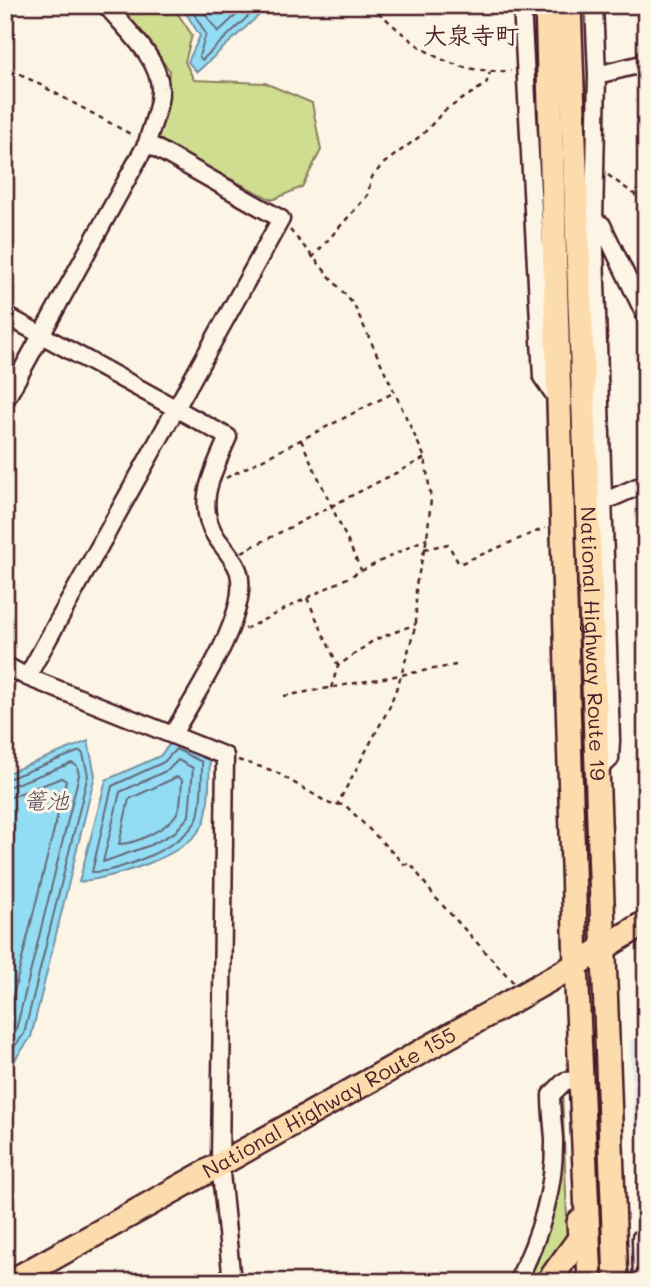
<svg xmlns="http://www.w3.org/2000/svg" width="651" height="1287" font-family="Mali,'Klee One',sans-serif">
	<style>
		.built { fill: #e8e8eb }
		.green { fill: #cedd90; stroke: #8c7e5e; stroke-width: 2 }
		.water { fill: #92ddf3; stroke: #7591a3; stroke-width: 2 }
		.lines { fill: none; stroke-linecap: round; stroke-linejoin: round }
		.shore { stroke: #676b7b; stroke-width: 2 }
		.minor-casing { stroke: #4a1f2b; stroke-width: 21 }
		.highway-casing { stroke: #4a1f2b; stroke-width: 28 }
		.path { stroke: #4a1f2b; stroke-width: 2.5; stroke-dasharray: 5 5; stroke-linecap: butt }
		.minor { stroke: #fcf5e5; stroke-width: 16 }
		.highway { stroke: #fcdcac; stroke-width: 23 }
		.labels { text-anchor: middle; stroke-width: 6; stroke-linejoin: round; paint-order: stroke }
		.street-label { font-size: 21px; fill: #4a1f2b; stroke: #fcf5e5 }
		.water-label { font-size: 23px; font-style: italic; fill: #5c4e5d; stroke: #fcf5e5 }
		.quarter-label { font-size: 24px; font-weight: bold; fill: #4a1f2b; stroke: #fcf5e5 }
	</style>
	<rect width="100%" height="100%" fill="#fcf5e5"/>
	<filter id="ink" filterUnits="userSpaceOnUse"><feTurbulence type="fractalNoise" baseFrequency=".0143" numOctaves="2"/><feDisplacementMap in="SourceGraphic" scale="14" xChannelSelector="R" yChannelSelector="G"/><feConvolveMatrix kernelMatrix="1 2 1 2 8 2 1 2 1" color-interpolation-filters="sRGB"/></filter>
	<g filter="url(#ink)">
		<!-- built -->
		<path class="built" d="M646 1035V1138L634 1125 630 1040Z
			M646 1165V1229L638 1234 637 1172Z"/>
		<!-- green -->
		<path class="green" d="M118 5H172L192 35 185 62 194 80 265 83 312 103 321 150 302 187 272 200 150 138 170 71Z
			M562 1089 568 1245 537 1282H522L538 1250 555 1106Z"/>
		<!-- water -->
		<path class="water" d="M181 5H270L197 72 188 62 200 36Z
			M173 740 210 757C209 774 210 808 204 822 190 857 113 877 79 882L106 780 160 756Z
			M88 741 95 775 31 1037 11 1065 5 1066V774Z"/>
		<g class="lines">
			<!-- shore -->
			<path class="shore" d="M189 5 206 34 199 56 202 60 260 5
				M199 5 218 32 247 5
				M176 749 202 762C202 775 202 811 196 821 182 846 119 873 92 872L112 786 164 762Z
				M178 760 193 768 189 816 175 832 151 845 103 862 120 792 168 770Z
				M177 777 182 780C181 790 182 805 177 813 168 829 135 844 119 844L129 799Z
				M5 780 80 751 83 754 88 775 24 1034 5 1059
				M5 788 72 763 77 766 79 775 16 1030 5 1046
				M5 799 62 778 66 781 5 1028"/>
			<!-- minor casing -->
			<g class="minor-casing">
				<path id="minor" d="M522 5 542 377 558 400
					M594 5 597 75 594 221 611 740 610 759 598 770
					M597 75 646 63
					M594 221 602 225 646 317
					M5 315 228 437C214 470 194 504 216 537 223 547 236 561 239 573 250 615 193 698 173 734
					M5 401 147 143C151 127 161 105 160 88 159 57 124 28 106 5
					M603 502 646 483
					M5 665 27 677 225 756 220 1163 232 1282
					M27 677 281 219 147 143
					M517 1282C539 1239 555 1189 554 1139 553 1125 551 1110 551 1095L565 1081 581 1080
					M642 1282 641 1238 646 1234"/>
			</g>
			<!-- highway casing -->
			<g class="highway-casing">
				<g id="highway">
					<path d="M547 5 576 965 590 1282"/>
					<path id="s1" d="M569 5 616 1282"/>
					<path id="s2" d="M10 1282 576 965 646 922"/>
					<path d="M548 1282 580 1238 579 1222"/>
				</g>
			</g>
			<!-- path -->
			<path class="path" d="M371 5C416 47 445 74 511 71
				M11 69 134 136
				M608 175 646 203
				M290 230 354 305 425 458 431 499 427 538 416 585V624L401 676 389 708 337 805
				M312 258 367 196 372 177 383 164 423 134 444 111 486 84 490 72
				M301 440 361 570
				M226 478 395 392
				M424 549 448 544 459 564 545 528
				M242 552 425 458
				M307 598 338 666
				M245 629 427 538
				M331 688 338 666 374 640 416 624
				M284 696 456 665
				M238 760 274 771 330 804 345 805 404 864H411L434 896 513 982"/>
			<!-- minor -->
			<use href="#minor" class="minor"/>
			<!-- highway -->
			<use href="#highway" class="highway"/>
		</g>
	</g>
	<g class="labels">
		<!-- street labels -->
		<g class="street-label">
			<text dy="7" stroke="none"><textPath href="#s1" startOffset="639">National Highway Route 19</textPath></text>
			<text dy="7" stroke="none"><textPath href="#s2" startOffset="366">National Highway Route 155</textPath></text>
		</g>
		<!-- water labels -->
		<g class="water-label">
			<text x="46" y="809">篭池</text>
		</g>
		<!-- quarter labels -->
		<g class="quarter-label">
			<text x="471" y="44">大泉寺町</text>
		</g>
	</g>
	<!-- margin -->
	<rect width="651" height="1287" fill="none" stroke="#fcf5e5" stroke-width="28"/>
	<rect x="14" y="14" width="623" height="1259" fill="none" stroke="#4a1f2b" stroke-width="2.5" filter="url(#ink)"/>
</svg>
